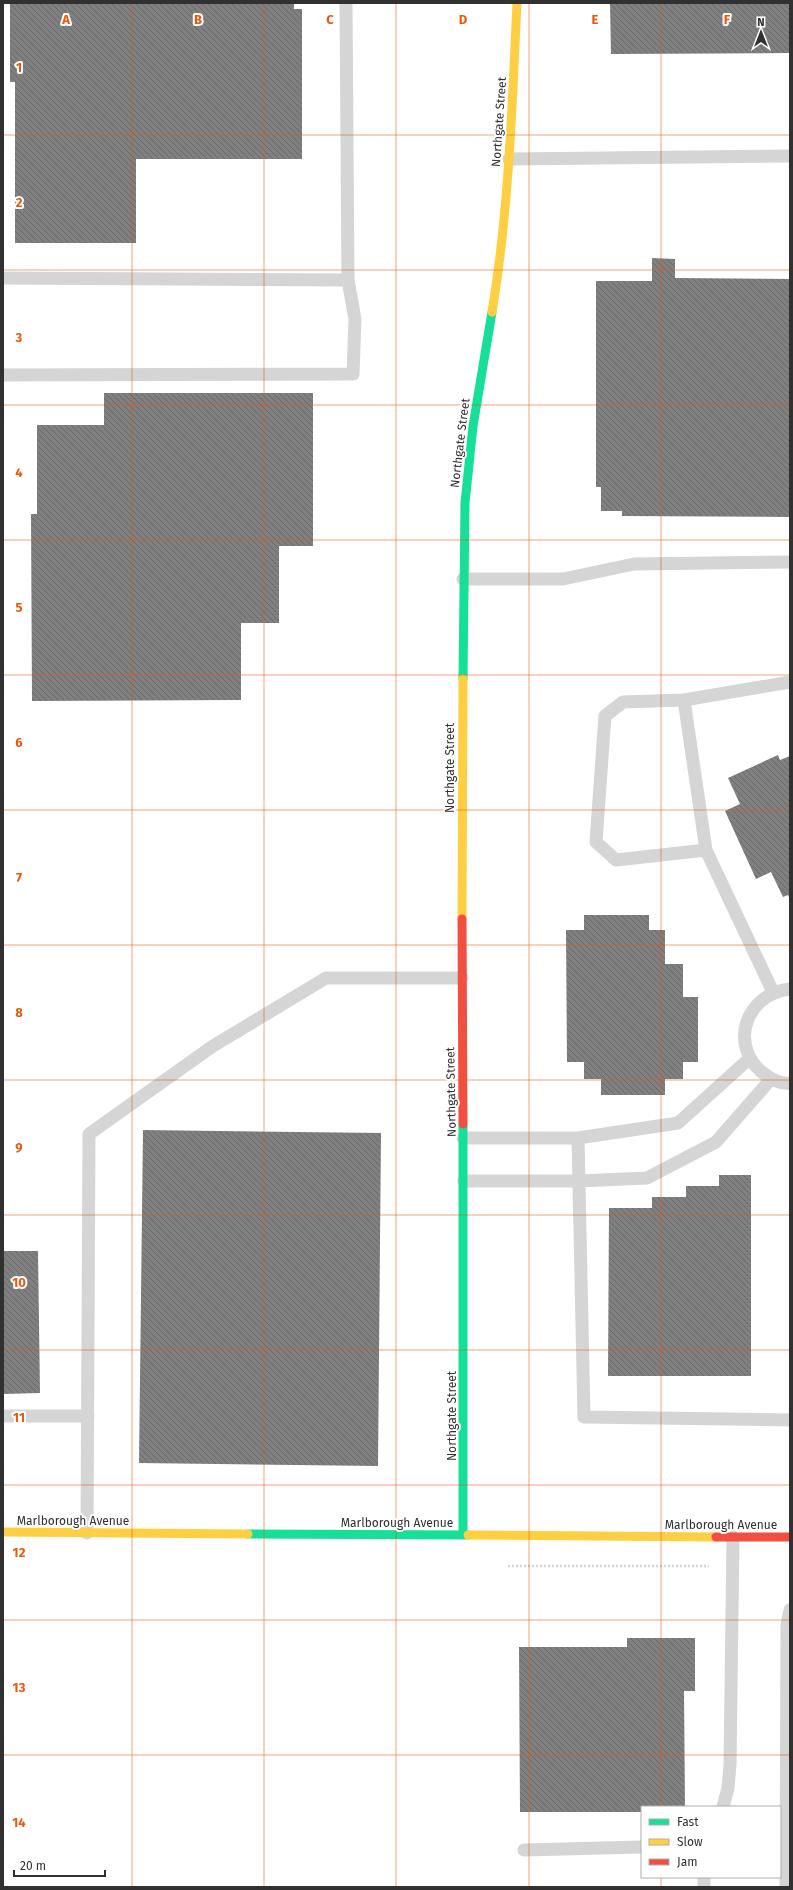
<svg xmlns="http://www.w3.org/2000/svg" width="793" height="1890" font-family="'Fira Sans',sans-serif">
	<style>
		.building { fill: url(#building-back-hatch) }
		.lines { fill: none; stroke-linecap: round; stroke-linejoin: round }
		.path { stroke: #d5d5d5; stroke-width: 2.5; stroke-dasharray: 2 2; stroke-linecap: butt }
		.lane { stroke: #d5d5d5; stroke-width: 13 }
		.fast { stroke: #16e098; stroke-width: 9 }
		.slow { stroke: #ffcf43; stroke-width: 9 }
		.jam { stroke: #f24e42; stroke-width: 9 }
		.grid { fill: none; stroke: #e8590c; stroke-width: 1; stroke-opacity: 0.55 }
		.labels { text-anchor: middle; stroke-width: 4; stroke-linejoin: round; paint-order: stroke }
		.street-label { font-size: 12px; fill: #313131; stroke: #fff }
		.grid-label { font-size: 13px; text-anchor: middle; font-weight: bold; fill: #e8590c; stroke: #fff; stroke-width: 4; stroke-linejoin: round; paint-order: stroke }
	</style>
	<defs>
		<pattern id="building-back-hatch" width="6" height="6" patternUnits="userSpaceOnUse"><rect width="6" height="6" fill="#808080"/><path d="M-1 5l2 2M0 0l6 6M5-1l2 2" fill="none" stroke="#696969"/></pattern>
	</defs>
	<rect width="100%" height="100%" fill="#fff"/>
	<!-- building -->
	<path class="building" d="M10 3H294V9H302V159H136V243H15V82H10Z
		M610 3H790V53L611 54Z
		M652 258 675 259V278L790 279V517L622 516V511H601V487H596V281H652Z
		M104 393H313V546H279V623H241V700L32 701 31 514H37V425H104Z
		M778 755 780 760 790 756V899L788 895 783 897 771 872 756 879 725 811 740 804 728 778Z
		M584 915H649V930H665V964H683V997H698V1062H683V1079H665V1095H601V1079H584V1062H567L566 930H584Z
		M143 1130 381 1133 378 1466 139 1463Z
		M719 1175H751V1376H608L609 1208H652V1197H686V1186H719Z
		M3 1251H38L40 1393 3 1394Z
		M627 1638H695V1691H684L685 1807H642V1812H520L519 1647H627Z"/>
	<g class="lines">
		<!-- path -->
		<path class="path" d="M508 1566H709"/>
		<!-- lane -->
		<path class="lane" d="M509 159 790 156
			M3 278 348 280 346 3
			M3 375 353 374 355 319 348 280
			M463 579H563L634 564 790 562
			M684 700 623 702 605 716 596 842 616 860 706 850
			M790 989C744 994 727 1049 767 1076 773 1080 782 1084 790 1083
			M773 992 706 850 684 700 790 682
			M463 1138H578L678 1123 750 1058
			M578 1138 584 1417 790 1420
			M464 1181H578L647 1178 716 1142 771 1079
			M3 1416H88
			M87 1533 89 1134 213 1046 326 978H462
			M723 1807 728 1788 730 1765 733 1537
			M524 1850 642 1847
			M704 1887V1877
			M786 1887 787 1625 790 1610"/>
		<!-- fast -->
		<path class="fast" d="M463 679 465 503 473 426 492 312
			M248 1534 468 1535
			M463 1535V1124"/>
		<!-- slow -->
		<path class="slow" d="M492 312C509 210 512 106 517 3
			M462 919 463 679
			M3 1532 248 1534
			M468 1535 716 1537"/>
		<!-- jam -->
		<path class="jam" d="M462 919 463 1124
			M716 1537H790"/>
	</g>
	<!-- grid -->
	<path class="grid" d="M132 3V1887M264 3V1887M396 3V1887M529 3V1887M661 3V1807M3 135H790M3 270H790M3 405H790M3 540H790M3 675H790M3 810H790M3 945H790M3 1080H790M3 1215H790M3 1350H790M3 1485H790M3 1620H790M3 1755H790M661 1877V1887"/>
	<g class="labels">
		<!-- street labels -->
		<g class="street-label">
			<text transform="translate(499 122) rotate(-86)" y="4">Northgate Street</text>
			<text transform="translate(460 443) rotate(-83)" y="4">Northgate Street</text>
			<text transform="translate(450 768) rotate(-90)" y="4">Northgate Street</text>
			<text transform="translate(451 1092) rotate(-91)" y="4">Northgate Street</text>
			<text transform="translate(452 1416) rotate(-90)" y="4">Northgate Street</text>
			<text x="73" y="1525">Marlborough Avenue</text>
			<text x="397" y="1527">Marlborough Avenue</text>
			<text x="721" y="1529">Marlborough Avenue</text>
		</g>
	</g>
	<g class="grid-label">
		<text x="66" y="24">A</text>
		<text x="198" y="24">B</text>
		<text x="330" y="24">C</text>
		<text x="463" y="24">D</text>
		<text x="595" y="24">E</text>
		<text x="727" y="24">F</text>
		<text x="19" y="72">1</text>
		<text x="19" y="207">2</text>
		<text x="19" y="342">3</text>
		<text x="19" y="477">4</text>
		<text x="19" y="612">5</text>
		<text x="19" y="747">6</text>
		<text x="19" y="882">7</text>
		<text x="19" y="1017">8</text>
		<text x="19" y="1152">9</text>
		<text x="19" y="1287">10</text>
		<text x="19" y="1422">11</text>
		<text x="19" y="1557">12</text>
		<text x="19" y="1692">13</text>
		<text x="19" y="1827">14</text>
	</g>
	<!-- border -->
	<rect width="793" height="1890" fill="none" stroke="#313131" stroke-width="8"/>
	<!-- legend -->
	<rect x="641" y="1806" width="140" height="72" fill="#ffffff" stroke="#adadad"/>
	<rect x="649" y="1819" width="20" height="6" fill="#16e098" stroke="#adadad"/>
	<text x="677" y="1826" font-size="12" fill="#313131">Fast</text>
	<rect x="649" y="1839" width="20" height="6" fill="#ffcf43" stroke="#adadad"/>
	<text x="677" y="1846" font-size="12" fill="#313131">Slow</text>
	<rect x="649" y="1859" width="20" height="6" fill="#f24e42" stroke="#adadad"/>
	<text x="677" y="1866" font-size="12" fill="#313131">Jam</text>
	<!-- north arrow -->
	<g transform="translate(761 32)" stroke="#ffffff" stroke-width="3" paint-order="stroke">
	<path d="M0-3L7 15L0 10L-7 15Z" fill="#313131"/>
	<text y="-6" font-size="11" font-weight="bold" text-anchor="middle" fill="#313131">N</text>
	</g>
	<!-- scale -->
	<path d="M14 1870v6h91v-6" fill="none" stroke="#313131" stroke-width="2"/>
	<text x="20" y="1870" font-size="12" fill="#313131" stroke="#ffffff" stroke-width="3" paint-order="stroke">20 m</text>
</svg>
